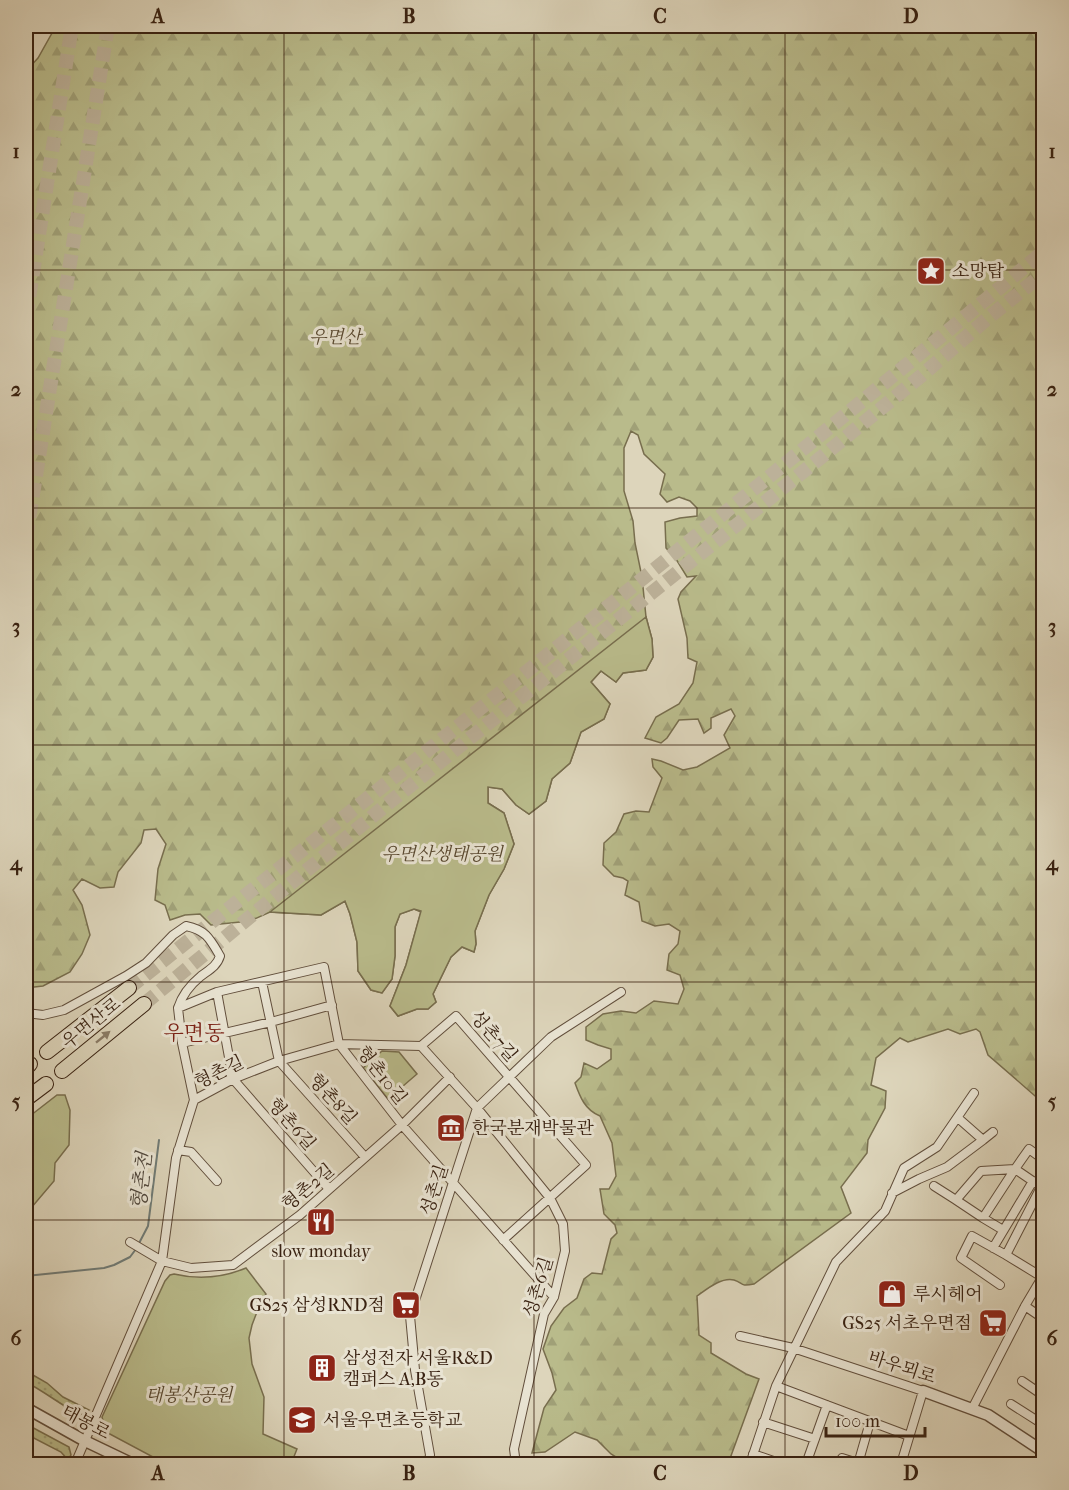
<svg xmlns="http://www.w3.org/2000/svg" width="1069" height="1490" font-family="'IM FELL French Canon','Noto Serif KR',serif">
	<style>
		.grass { fill: url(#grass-dots); stroke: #786e4e; stroke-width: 1.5 }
		.forest { fill: url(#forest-firs); stroke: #786e4e; stroke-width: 1.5 }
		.green { fill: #b9bb8b; stroke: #786e4e; stroke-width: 1.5 }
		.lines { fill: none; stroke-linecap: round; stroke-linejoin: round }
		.stream { stroke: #707b76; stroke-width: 2 }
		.trunk-tunnel { stroke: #bcb199; stroke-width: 14; stroke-dasharray: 14 7; stroke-linecap: butt }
		.minor-casing { stroke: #614e3c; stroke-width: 10 }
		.tertiary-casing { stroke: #614e3c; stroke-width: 13 }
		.trunk-casing { stroke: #382111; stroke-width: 16 }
		.minor { stroke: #e9e4d3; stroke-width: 8 }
		.tertiary { stroke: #e9e4d3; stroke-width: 10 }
		.trunk { stroke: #ddd5bb; stroke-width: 14 }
		.oneway { fill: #8a7b66 }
		.grid { fill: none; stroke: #382111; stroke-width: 1.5; stroke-opacity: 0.55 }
		.labels { text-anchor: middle; stroke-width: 6; stroke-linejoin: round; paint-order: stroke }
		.poi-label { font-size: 18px; fill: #382111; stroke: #e9e4d3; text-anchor: start }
		.park-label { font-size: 18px; font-style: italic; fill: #584830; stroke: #e9e4d3 }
		.street-label { font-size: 18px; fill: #382111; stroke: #e9e4d3 }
		.water-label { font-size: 20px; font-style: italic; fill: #4f463b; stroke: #e9e4d3 }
		.quarter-label { font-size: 21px; fill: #7a1f14; stroke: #e9e4d3 }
		.neatline { fill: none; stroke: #382111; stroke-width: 2 }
		.grid-label { font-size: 20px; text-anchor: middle; font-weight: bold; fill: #382111 }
	</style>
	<defs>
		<pattern id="grass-dots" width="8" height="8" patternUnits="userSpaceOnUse" patternTransform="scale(1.5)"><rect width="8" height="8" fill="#b9bb8b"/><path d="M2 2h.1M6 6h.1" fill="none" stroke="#a0a077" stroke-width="1.8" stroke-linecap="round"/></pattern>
		<pattern id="forest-firs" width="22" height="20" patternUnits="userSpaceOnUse" patternTransform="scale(1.5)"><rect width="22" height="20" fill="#b9bb8b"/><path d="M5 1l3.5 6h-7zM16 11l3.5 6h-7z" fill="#a0a077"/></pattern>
	</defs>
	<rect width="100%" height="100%" fill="#ddd5bb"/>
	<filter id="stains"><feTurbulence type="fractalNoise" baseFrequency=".00333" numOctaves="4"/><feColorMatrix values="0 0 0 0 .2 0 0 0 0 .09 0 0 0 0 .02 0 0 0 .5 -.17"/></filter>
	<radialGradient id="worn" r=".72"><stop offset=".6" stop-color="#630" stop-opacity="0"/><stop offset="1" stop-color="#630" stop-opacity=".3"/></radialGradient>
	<!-- grass -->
	<path class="grass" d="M26 1371 47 1383 63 1397 89 1410 80 1415C61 1405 45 1392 26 1382Z
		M26 1424 69 1447 71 1455 68 1460 61 1452 26 1434Z"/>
	<!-- forest -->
	<path class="forest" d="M56 26H1043V1101L1042 1102 988 1055 980 1032 976 1029 960 1034 948 1029 908 1042 900 1038 876 1058 871 1085 886 1091 885 1108 868 1140 867 1153 841 1187 851 1213 754 1284C739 1287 744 1283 734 1280 721 1277 707 1289 697 1296L699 1335 711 1343V1353L746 1374 759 1379 728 1464H627L611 1454 597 1440 575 1432 545 1452 532 1453 544 1408 556 1390 552 1373 543 1349 551 1326 564 1308 577 1298 584 1279 592 1273 602 1274 611 1239 617 1233 615 1225 604 1214 600 1189H609L616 1176 612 1143 600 1116C585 1110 580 1097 575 1083L581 1077 584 1063 597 1069 611 1059V1049L598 1045 586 1040V1027L603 1014 621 1011 636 1013 654 1001 678 1004 684 989 680 975 667 970 669 954 678 944 680 931 669 924 655 926 642 921 639 902 625 895 628 881 623 878 614 876 603 865 604 843 616 832 624 814 636 811 649 812 662 778 653 767 652 759 661 761 683 770 697 767 730 748 724 735 735 716 731 709 711 718V728L704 733 698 719 679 720 667 738 661 743 645 738 656 717 679 704 693 683 697 662 688 658 687 638 678 599 681 592 696 576 687 577 676 559 666 548 665 522 680 518 697 516V508L690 501 679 497 667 502 660 494 665 474 644 454 638 435 631 431 624 448V491L633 521 635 543 642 577 646 617 652 639 653 657 646 670 623 673 616 682 601 671 591 682 610 704 604 719 581 732 570 763 552 779 546 801 529 814 516 805 502 789 488 787V803L504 813 514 844 504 869 489 895 475 931 476 944 474 952 462 947 451 957 433 994 436 1002 428 1009H417L398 1016 390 1006 406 965 421 912 414 909 400 914 395 927V956L392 979 382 993 371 990 358 971 357 942 350 914 345 901 321 915 270 912 250 921 211 925 200 914 185 915 170 920 165 905 155 900 158 869 166 844 156 829 144 830 141 843 118 872 114 887 100 888 82 879 73 890 82 905 90 935 82 954 70 972 43 986 26 988V71L38 58Z"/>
	<!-- green -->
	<path class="green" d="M646 617 652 639 653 657 646 670 623 673 616 682 601 671 591 682 610 704 604 719 581 732 570 763 552 779 546 801 529 814 516 805 502 789 488 787V803L504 813 514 844 504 869 489 895 475 931 476 944 474 952 462 947 451 957 433 994 436 1002 428 1009H417L398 1016 390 1006 406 965 421 911 414 909 400 914 395 927V956L392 979 382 993 371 990 358 971 357 942 350 914 345 901 321 915 270 912Z
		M382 1051 399 1052 417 1074 388 1099 363 1068Z
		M57 1095H65L70 1110 69 1145 55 1163 54 1181 26 1214V1119Z
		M246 1268 266 1294 260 1304 252 1325 249 1338 252 1364 264 1397 263 1434 297 1449 291 1464H166L106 1432 102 1417 165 1281 170 1275 174 1274C199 1280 222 1278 246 1268Z"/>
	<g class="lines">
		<!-- stream -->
		<path class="stream" d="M26 1276 104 1268 114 1265 130 1257 136 1249 148 1226 159 1140"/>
		<!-- trunk-tunnel -->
		<path class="trunk-tunnel" d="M26 317 72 26
			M26 538 108 26
			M129 988C435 744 743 502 1044 251
			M144 1004 385 806 819 459 921 376 988 318 1044 273"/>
		<!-- minor casing -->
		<g class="minor-casing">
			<path id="minor" d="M262 982 279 1061 365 1157
				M26 1013 43 1015 64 1010 126 976 146 963 173 935 186 926C206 930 210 939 220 956 217 966 209 970 201 976 190 985 182 995 178 1008
				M182 1043 271 1022 332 1005
				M421 1046 456 1016 586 1165 503 1240
				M194 1100 182 1043 178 1008 217 992
				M958 1118 983 1140 993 1132
				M178 1150 191 1152 217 1181
				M1015 1169 983 1218 956 1200 981 1171Z
				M1037 1184 1015 1169 1029 1149 1044 1160
				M934 1186 956 1200
				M1041 1187 1006 1255 1042 1277
				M329 1189 233 1079 217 992 324 967 339 1044 402 1125 554 1297
				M892 1193 919 1179 947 1167 983 1140
				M983 1218 1003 1230
				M130 1242 162 1261 191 1268 233 1265 300 1215 402 1125 450 1077
				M993 1248 1033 1181
				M1000 1285 961 1258 972 1236 1006 1255
				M1025 1306 1044 1319
				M740 1336 793 1348 923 1391 901 1464
				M1022 1381 1044 1396
				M776 1386 909 1436
				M1011 1404 1044 1425
				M972 1409 1025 1306 1044 1274
				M763 1422 815 1439
				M753 1454 782 1464
				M75 1464 162 1261 176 1158 194 1100 233 1079 279 1061 339 1044 421 1046 477 1108 550 1198 563 1224 565 1251 554 1297 544 1314 514 1449 516 1464
				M428 1464 430 1455 415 1370 410 1316 477 1108 551 1037 621 992
				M750 1464 776 1386 836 1262 885 1211 904 1168 937 1147 974 1093
				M806 1464 827 1405
				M839 1464 842 1458 858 1463
				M858 1464 870 1422"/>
		</g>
		<!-- tertiary casing -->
		<g class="tertiary-casing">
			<path id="tertiary" d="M923 1391 988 1415 1044 1452
				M26 1408 85 1441 133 1464"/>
		</g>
		<!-- trunk casing -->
		<g class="trunk-casing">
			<path id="trunk" d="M47 1052 129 988
				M26 1068 30 1064
				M62 1071 144 1004
				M26 1099 46 1084"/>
		</g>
		<!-- minor -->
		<use href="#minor" class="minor"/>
		<!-- tertiary -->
		<use href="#tertiary" class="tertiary"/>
		<!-- trunk -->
		<use href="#trunk" class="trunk"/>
	</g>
	<!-- one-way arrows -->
	<defs><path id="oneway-solid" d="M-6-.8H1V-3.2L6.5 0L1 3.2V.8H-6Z" transform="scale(1.5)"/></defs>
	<use class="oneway" href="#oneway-solid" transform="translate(103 1037) rotate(-39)"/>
	<!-- grid -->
	<path class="grid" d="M284 26V1464M534 26V1464M785 26V1464M26 270H1044M26 508H1044M26 745H1044M26 982H1044M26 1220H1044"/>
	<!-- icons -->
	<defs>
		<g id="sight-square" transform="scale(1.5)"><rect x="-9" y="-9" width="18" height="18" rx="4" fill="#8f2418" stroke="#e9e4d3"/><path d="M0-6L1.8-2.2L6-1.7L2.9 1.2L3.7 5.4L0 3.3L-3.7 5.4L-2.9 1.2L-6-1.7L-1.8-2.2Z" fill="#fff"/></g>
		<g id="museum-square" transform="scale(1.5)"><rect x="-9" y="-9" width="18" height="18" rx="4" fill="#8f2418" stroke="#e9e4d3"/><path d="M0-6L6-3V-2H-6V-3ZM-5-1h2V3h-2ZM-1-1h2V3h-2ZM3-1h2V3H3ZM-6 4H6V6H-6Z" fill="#fff"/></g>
		<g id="restaurant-square" transform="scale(1.5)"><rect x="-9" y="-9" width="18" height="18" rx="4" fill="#8f2418" stroke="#e9e4d3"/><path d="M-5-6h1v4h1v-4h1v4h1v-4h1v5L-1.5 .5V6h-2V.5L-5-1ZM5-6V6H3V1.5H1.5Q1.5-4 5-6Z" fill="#fff"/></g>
		<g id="shop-square" transform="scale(1.5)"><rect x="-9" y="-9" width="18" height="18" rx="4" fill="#8f2418" stroke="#e9e4d3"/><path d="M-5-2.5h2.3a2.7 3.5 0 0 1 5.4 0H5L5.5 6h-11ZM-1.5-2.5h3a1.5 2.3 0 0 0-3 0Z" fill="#fff"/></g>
		<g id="supermarket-square" transform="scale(1.5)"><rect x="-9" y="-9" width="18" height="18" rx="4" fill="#8f2418" stroke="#e9e4d3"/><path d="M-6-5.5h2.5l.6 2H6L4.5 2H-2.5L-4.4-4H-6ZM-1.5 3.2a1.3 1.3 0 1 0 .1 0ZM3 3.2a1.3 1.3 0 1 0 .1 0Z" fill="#fff"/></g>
		<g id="building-square" transform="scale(1.5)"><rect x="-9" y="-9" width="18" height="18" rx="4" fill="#8f2418" stroke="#e9e4d3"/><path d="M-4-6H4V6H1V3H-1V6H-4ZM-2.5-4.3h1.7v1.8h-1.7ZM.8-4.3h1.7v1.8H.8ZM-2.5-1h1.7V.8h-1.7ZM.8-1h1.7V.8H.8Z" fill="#fff"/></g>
		<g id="school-square" transform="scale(1.5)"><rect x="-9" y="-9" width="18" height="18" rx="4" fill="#8f2418" stroke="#e9e4d3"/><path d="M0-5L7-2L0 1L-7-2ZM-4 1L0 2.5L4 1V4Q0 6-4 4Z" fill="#fff"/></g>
	</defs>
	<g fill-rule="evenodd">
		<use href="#sight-square" x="931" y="271"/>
		<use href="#museum-square" x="451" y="1128"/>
		<use href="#restaurant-square" x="321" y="1222"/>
		<use href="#shop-square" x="892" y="1294"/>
		<use href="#supermarket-square" x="406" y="1305"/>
		<use href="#supermarket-square" x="993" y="1323"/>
		<use href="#building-square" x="322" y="1368"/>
		<use href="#school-square" x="302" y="1420"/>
	</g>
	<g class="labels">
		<!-- poi labels -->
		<g class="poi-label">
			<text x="952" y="277">소망탑</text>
			<text x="472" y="1134">한국분재박물관</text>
			<text x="321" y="1257" text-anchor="middle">slow monday</text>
			<text x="913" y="1300">루시헤어</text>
			<text x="385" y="1311" text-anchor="end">GS25 삼성RND점</text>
			<text x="972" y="1329" text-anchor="end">GS25 서초우면점</text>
			<text x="343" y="1364">삼성전자 서울R&amp;D<tspan x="343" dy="21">캠퍼스 A,B동</tspan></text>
			<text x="323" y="1426">서울우면초등학교</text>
		</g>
		<!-- park labels -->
		<g class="park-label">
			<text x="335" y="343">우면산</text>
			<text x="442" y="860">우면산생태공원</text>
			<text x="189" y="1401">태봉산공원</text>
		</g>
		<!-- street labels -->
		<g class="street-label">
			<text transform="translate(91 1023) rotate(-39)" y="6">우면산로</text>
			<text transform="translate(494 1036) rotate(49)" y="6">성촌7길</text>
			<text transform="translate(219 1072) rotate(-26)" y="6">형촌길</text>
			<text transform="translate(382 1075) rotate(52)" y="6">형촌10길</text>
			<text transform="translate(333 1099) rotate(48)" y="6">형촌8길</text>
			<text transform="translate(292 1124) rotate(49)" y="6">형촌6길</text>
			<text transform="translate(308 1187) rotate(-40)" y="6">형촌2길</text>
			<text transform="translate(434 1190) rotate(-72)" y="6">성촌길</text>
			<text transform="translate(538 1287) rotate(-73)" y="6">성촌6길</text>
			<text transform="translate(902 1367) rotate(18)" y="6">바우뫼로</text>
			<text transform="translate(86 1422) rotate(28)" y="6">태봉로</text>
		</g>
		<!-- water labels -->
		<g class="water-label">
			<text transform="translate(141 1181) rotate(-83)" y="7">형촌천</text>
		</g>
		<!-- quarter labels -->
		<g class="quarter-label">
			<text x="194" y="1040">우면동</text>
		</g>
	</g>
	<!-- margin -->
	<rect width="1069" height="1490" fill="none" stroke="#ddd5bb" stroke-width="66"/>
	<!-- scale -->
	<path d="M826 1427v9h99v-9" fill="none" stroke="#382111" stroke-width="3"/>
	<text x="835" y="1427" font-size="18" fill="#382111" stroke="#e9e4d3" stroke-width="4.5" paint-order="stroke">100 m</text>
	<rect x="33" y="33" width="1003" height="1424" class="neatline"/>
	<g class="grid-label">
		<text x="158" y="23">A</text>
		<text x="409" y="23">B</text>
		<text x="660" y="23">C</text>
		<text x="911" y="23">D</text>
		<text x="16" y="158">1</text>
		<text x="1052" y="158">1</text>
		<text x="16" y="396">2</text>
		<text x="1052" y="396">2</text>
		<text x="16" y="633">3</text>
		<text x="1052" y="633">3</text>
		<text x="16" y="870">4</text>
		<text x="1052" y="870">4</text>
		<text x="16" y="1108">5</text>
		<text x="1052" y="1108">5</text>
		<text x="16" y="1345">6</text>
		<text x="1052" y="1345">6</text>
		<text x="158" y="1480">A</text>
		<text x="409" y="1480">B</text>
		<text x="660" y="1480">C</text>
		<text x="911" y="1480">D</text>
	</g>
	<rect width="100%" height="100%" filter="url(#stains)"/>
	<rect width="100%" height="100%" fill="url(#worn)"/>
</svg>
